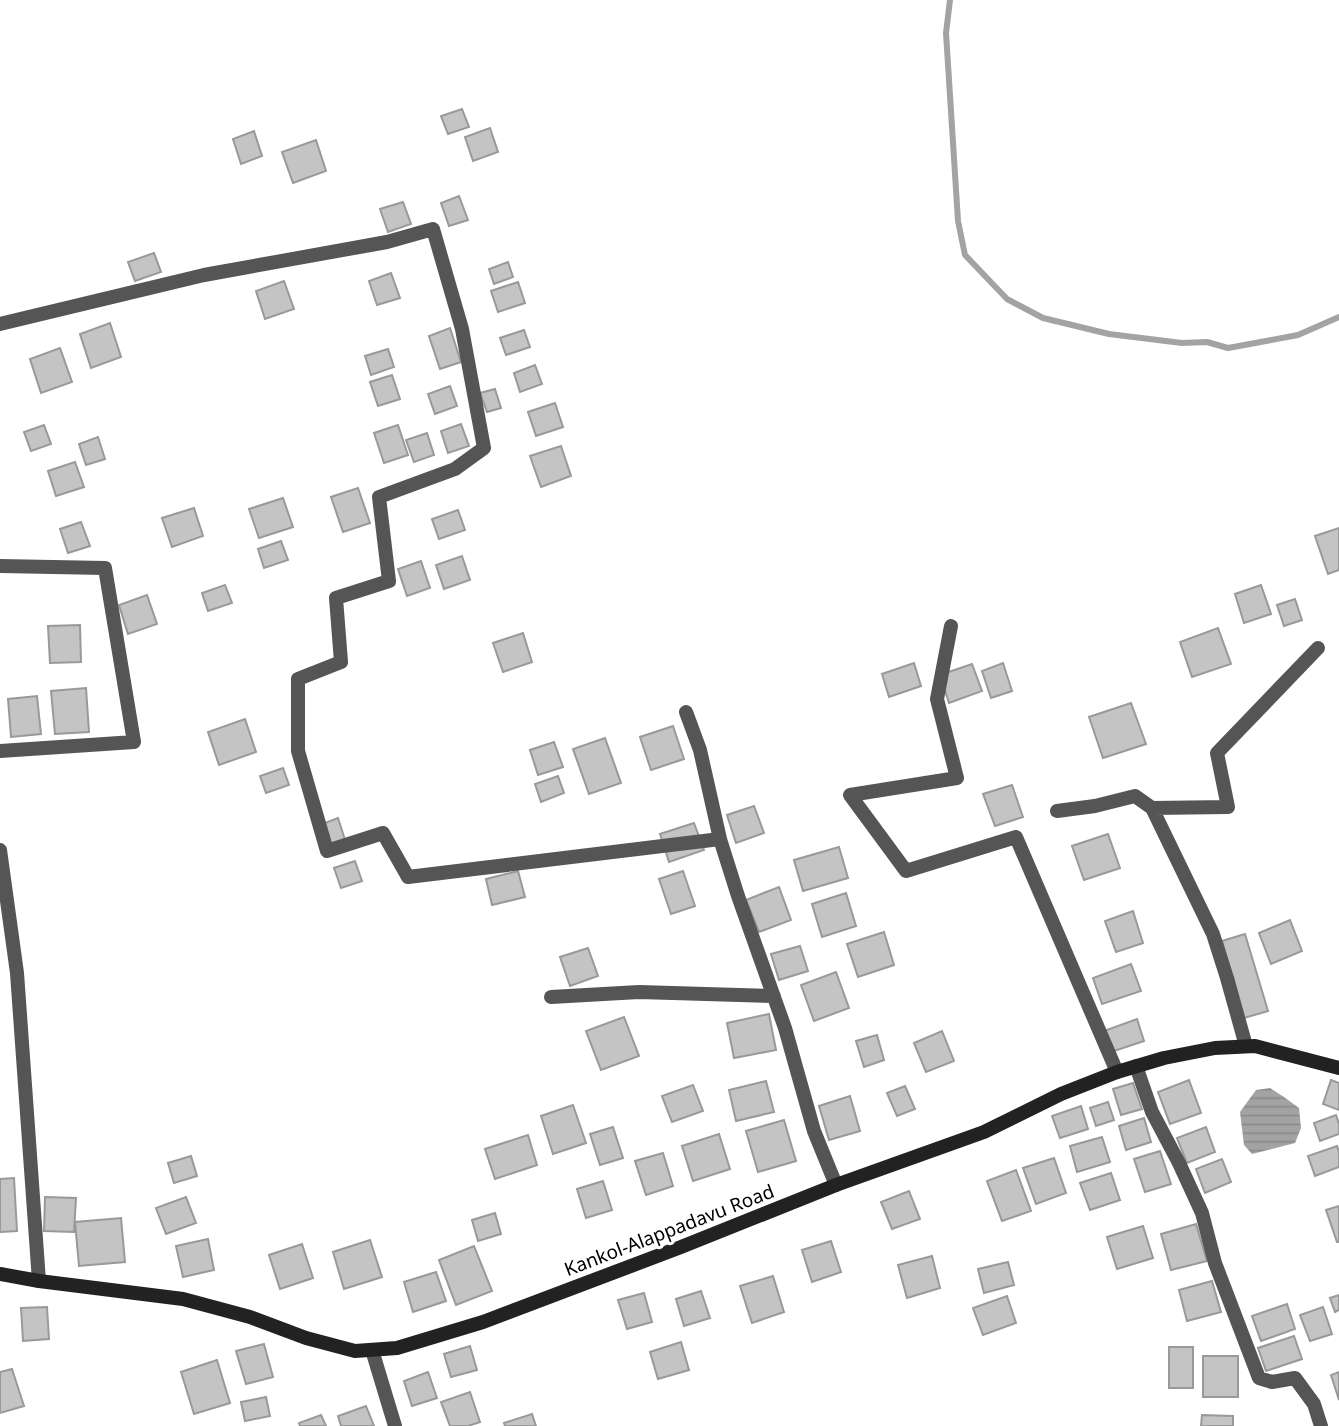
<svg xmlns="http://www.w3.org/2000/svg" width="1339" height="1426" font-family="'Noto Sans',sans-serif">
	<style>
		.water { fill: url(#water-rules) }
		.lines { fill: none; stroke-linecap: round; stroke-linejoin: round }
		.stream { stroke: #a3a3a3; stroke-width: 6 }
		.building { fill: #c4c4c4; stroke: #999; stroke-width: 2 }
		.minor { stroke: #555; stroke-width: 14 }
		.secondary { stroke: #222; stroke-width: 14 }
		.labels { text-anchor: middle; stroke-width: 6; stroke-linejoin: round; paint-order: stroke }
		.street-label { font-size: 19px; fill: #000; stroke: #fff }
	</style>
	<defs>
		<pattern id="water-rules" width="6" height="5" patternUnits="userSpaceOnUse" patternTransform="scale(1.75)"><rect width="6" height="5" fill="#a3a3a3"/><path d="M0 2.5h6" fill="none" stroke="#8b8b8b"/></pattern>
	</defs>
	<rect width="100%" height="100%" fill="#fff"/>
	<!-- water -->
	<path class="water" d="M1270 1088 1284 1097 1299 1108 1301 1128 1295 1143 1252 1154 1244 1145 1240 1112 1256 1090Z"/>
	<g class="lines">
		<!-- stream -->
		<path class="stream" d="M950 0 946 33 958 221 965 255 1007 299 1043 318 1109 334 1182 343 1207 342 1228 348 1298 335 1339 317"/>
	</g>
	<!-- building -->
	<path class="building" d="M462 109 469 127 448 134 441 116Z
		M490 128 498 152 473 161 465 137Z
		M254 131 262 156 241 164 233 139Z
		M316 140 326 171 293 183 282 152Z
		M459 196 468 220 449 226 441 203Z
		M403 202 411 224 388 232 380 209Z
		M154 253 161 272 135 281 128 262Z
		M508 262 513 277 494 284 489 269Z
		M391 273 400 298 377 305 369 281Z
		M284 281 294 309 265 319 256 291Z
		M518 282 525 303 498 312 491 291Z
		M110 323 121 357 91 368 80 334Z
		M450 328 461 362 440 369 429 336Z
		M524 330 530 347 506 355 500 338Z
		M60 348 72 382 41 393 30 359Z
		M388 349 394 367 371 375 365 356Z
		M535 365 542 384 520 392 514 373Z
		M392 375 400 399 378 406 370 382Z
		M450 386 457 406 435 414 428 394Z
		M495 389 501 408 487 412 480 393Z
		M555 403 563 427 536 436 528 412Z
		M461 424 469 446 448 453 441 431Z
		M44 425 51 444 31 451 24 432Z
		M398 425 408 455 384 463 374 433Z
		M427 433 434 455 414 462 406 440Z
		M98 437 105 459 86 465 79 444Z
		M561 446 571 476 541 487 530 456Z
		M75 462 84 487 56 496 48 471Z
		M358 488 370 523 343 532 331 497Z
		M283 498 293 527 259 538 249 509Z
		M194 508 203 536 172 547 162 518Z
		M458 510 465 530 439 539 432 519Z
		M81 522 90 546 68 553 60 529Z
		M1339 528V570L1328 574 1315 536Z
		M281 541 288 560 264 568 258 549Z
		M462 556 470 580 444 589 436 565Z
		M421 561 430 588 407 596 398 569Z
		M225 585 232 603 208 611 202 593Z
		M1261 585 1271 614 1244 623 1235 594Z
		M147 595 157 624 128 634 119 605Z
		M1295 599 1302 620 1284 626 1277 605Z
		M80 625 81 662 50 663 48 626Z
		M1218 628 1231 664 1192 677 1180 642Z
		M523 633 532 662 503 672 493 643Z
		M914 663 921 686 889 697 882 674Z
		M1003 663 1012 691 991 698 982 671Z
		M972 664 982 691 949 703 940 675Z
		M86 688 89 732 55 734 51 691Z
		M37 696 41 734 11 737 8 699Z
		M1131 703 1146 744 1103 758 1089 717Z
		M245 719 256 752 219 765 208 732Z
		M673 726 684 759 651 770 640 737Z
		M605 738 621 783 589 794 573 749Z
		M554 742 563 767 538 775 530 750Z
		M283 768 289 785 266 793 260 776Z
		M558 776 564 793 541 802 535 784Z
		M1012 785 1023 817 995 826 983 794Z
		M754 806 764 833 736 843 727 815Z
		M338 818 347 846 323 854 314 827Z
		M694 823 704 850 669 862 660 834Z
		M1108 834 1120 868 1084 880 1072 846Z
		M839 847 848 878 803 891 794 860Z
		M355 861 362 881 341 888 334 868Z
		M518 871 525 897 492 905 486 879Z
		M683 871 695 906 671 914 659 879Z
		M779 887 791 920 759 932 746 900Z
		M846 893 856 926 822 937 812 904Z
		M1133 911 1143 943 1116 952 1105 921Z
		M1290 920 1302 951 1271 964 1259 933Z
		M884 932 894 965 858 977 847 944Z
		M1245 934 1268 1011 1244 1018 1222 941Z
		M800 946 808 971 779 980 771 954Z
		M588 948 598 976 570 986 560 957Z
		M1131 964 1141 991 1102 1004 1093 978Z
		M836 972 849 1008 814 1021 801 985Z
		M769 1014 776 1050 734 1058 727 1023Z
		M624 1017 639 1056 601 1070 586 1031Z
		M1137 1019 1144 1041 1108 1053 1101 1032Z
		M942 1031 954 1061 926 1072 914 1043Z
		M877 1035 884 1060 864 1067 856 1041Z
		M1189 1080 1201 1113 1170 1124 1158 1092Z
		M1331 1080 1339 1083V1110L1323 1104Z
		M766 1081 774 1112 736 1121 729 1090Z
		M1133 1083 1142 1109 1121 1115 1113 1089Z
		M693 1085 703 1111 672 1122 662 1096Z
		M905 1086 915 1109 897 1116 887 1093Z
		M850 1096 860 1131 829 1140 819 1106Z
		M1108 1102 1114 1120 1096 1126 1090 1108Z
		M573 1105 586 1143 553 1154 541 1116Z
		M1081 1106 1088 1129 1060 1138 1052 1116Z
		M1336 1115 1339 1124V1134L1320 1141 1314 1123Z
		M1144 1118 1151 1142 1126 1150 1119 1126Z
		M784 1120 796 1161 758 1172 746 1131Z
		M613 1127 623 1158 600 1165 590 1134Z
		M1206 1127 1215 1152 1187 1163 1177 1138Z
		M719 1134 730 1169 693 1181 682 1146Z
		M528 1135 537 1165 495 1179 485 1149Z
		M1102 1137 1110 1162 1077 1172 1070 1146Z
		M1337 1146 1339 1152V1167L1315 1176 1308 1156Z
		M1160 1151 1171 1184 1145 1192 1134 1159Z
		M663 1153 673 1186 646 1195 635 1161Z
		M191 1156 197 1176 174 1183 168 1163Z
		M1054 1158 1066 1193 1036 1204 1023 1168Z
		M1222 1159 1231 1182 1205 1193 1196 1169Z
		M1016 1170 1031 1211 1002 1221 987 1181Z
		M1111 1173 1120 1200 1090 1210 1080 1183Z
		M14 1178 17 1231 0 1232V1179Z
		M603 1181 612 1210 586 1218 577 1189Z
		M909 1191 920 1219 892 1229 881 1202Z
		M45 1197 76 1198 74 1232 44 1231Z
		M186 1197 196 1223 166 1234 156 1208Z
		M1339 1206V1242H1337L1326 1210Z
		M495 1213 501 1234 478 1241 472 1220Z
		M121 1218 125 1262 79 1266 75 1222Z
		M1196 1224 1207 1261 1171 1270 1161 1234Z
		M1143 1226 1153 1258 1117 1269 1107 1237Z
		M208 1239 214 1270 183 1277 176 1246Z
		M370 1240 382 1277 344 1289 333 1252Z
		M831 1241 841 1272 812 1282 802 1250Z
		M302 1244 313 1278 280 1289 269 1255Z
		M474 1246 492 1291 456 1305 439 1260Z
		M932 1256 940 1288 907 1298 898 1265Z
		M1008 1262 1014 1285 984 1293 978 1269Z
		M436 1272 446 1301 413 1312 404 1282Z
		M773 1276 784 1312 752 1323 740 1286Z
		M1212 1281 1221 1312 1187 1321 1179 1290Z
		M701 1291 710 1318 684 1326 676 1299Z
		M644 1293 652 1322 627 1329 618 1300Z
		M1339 1295V1310L1335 1312 1330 1298Z
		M1007 1296 1016 1323 983 1335 973 1308Z
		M1287 1304 1295 1329 1261 1341 1252 1316Z
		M47 1307 49 1339 23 1341 21 1308Z
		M1323 1307 1332 1334 1310 1341 1300 1315Z
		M1294 1336 1302 1359 1266 1371 1258 1348Z
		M681 1342 689 1370 658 1379 650 1352Z
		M264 1344 273 1377 246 1384 236 1351Z
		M470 1346 477 1370 451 1377 444 1354Z
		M1169 1347H1193V1388H1169Z
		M1203 1356H1238V1397H1203Z
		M217 1360 230 1403 194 1414 181 1372Z
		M12 1369 24 1406 0 1413V1372Z
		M428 1372 437 1398 412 1406 404 1381Z
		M1339 1372V1400L1331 1375Z
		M470 1392 480 1422 468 1426H450L441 1402Z
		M266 1397 270 1416 245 1421 241 1402Z
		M366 1406 374 1426H341L338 1416Z
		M532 1414 536 1426H505L504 1423Z
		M321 1415 326 1426H300L299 1423Z
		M1202 1415 1233 1416V1426H1201Z"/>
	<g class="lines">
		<!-- minor -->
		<path class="minor" d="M0 324 204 275 387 242 433 229 462 329 484 448 455 469 379 497 389 581 336 598 341 662 298 679V751L327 851 383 833 408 877 720 839
			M0 566 105 568 134 742 0 751
			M951 626 937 699 957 778 850 795 906 871 1016 837 1117 1072
			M686 712 700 750 720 839 738 896 785 1028 814 1131 836 1185
			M1152 808 1228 807 1217 753 1318 648
			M1057 811 1095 806 1135 796 1152 808 1213 934 1227 978 1246 1046
			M0 850 17 973 39 1281
			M551 997 639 992 774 996
			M1136 1066 1152 1112 1179 1163 1202 1213 1215 1263 1259 1378 1272 1382 1295 1378 1314 1404 1321 1426
			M372 1350 395 1426"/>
		<!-- secondary -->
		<path class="secondary" d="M0 1274 39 1281 183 1299 250 1317 306 1338 355 1351 397 1348 483 1322 681 1247 836 1185 984 1132 1061 1094 1117 1072 1164 1058 1215 1048 1255 1046 1339 1068"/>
	</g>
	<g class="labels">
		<!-- street labels -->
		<g class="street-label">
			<text transform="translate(669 1230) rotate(-21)" y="7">Kankol-Alappadavu Road</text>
		</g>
	</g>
</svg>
